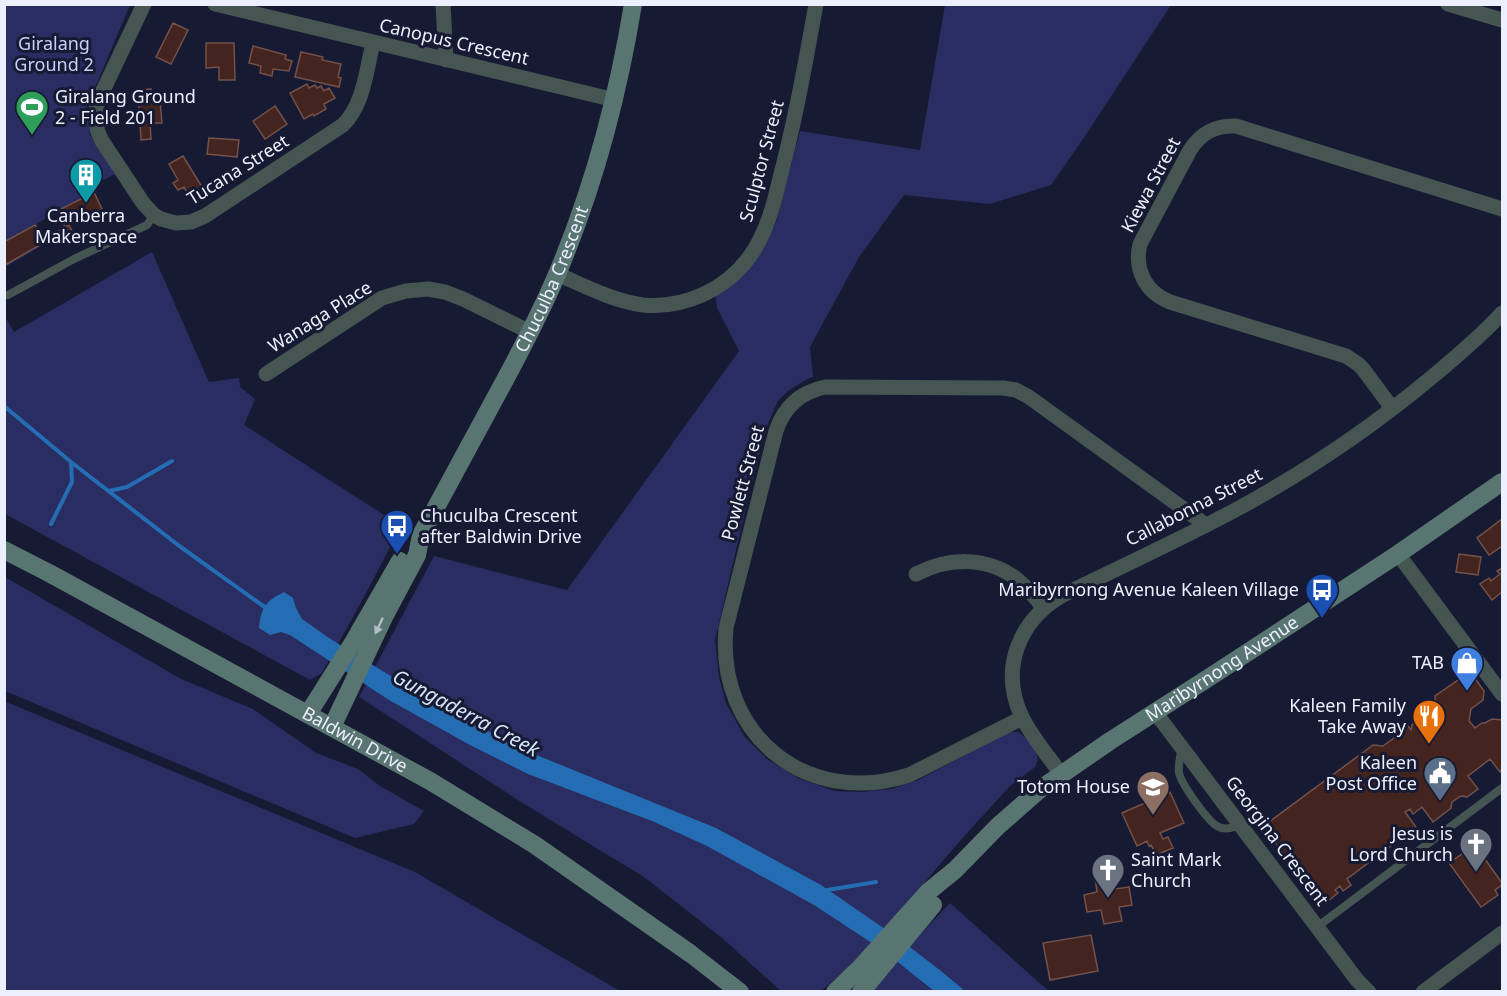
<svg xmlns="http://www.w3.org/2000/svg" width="1507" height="996" font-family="'Noto Sans',sans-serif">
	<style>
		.green { fill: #292d62 }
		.water { fill: #256db2 }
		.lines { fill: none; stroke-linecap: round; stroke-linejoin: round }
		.stream { stroke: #256db2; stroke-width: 4 }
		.building { fill: #43241f; stroke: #74514a; stroke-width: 1.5 }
		.lane { stroke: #445552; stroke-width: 8 }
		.street { stroke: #445552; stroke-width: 15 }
		.secondary { stroke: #597571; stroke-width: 18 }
		.oneway { fill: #b1bec5 }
		.labels { text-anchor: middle; stroke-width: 6; stroke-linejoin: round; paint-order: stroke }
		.street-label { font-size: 18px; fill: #eceffd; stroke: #171a33 }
		.park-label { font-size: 18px; fill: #c6cffc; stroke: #171a33 }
		.poi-label { font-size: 18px; fill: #eceffd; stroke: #171a33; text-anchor: end }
		.water-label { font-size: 20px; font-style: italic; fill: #d3e5f8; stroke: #171a33 }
	</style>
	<rect width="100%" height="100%" fill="#171a33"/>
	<!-- green -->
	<path class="green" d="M4 5H130L86 109 90 135 115 174 80 192 83 198 36 224 46 243 5 267Z
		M945 5H1171L1083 139 1051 185 990 204 904 195 859 257 810 347 813 377 807 379 788 391 778 401 767 426 751 486 715 640 719 677 726 703 744 736 767 759 800 779 835 791 861 792 891 789 918 780 1009 732H1019C1028 740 1036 748 1038 760L1035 767 1009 787 959 842 902 909 854 963 821 991H781L722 938 644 877 521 802 359 697 434 556 567 590 739 351 717 308 715 295 765 245 777 220 800 131 920 150Z
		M152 252 209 382 239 378 240 387 255 399 244 425 401 526 364 597 322 673 310 680 5 514 4 315 14 332Z
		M5 577 181 679 253 709 316 753 358 769 380 786 424 811 414 824 355 838 5 691Z
		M4 701 415 872 620 991H5Z
		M950 903 1043 986 1049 991 870 992 925 929Z"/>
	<!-- water -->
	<path class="water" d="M284 592 293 598 296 608 302 619 329 638 402 683 480 727 534 754 716 828 821 885 898 938 941 971 965 991H934L884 951 814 905 707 846 652 821 528 774 470 745 389 700 290 635 281 632 270 635 259 628C261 607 266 601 284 592Z"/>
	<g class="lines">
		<!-- stream -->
		<path class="stream" d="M4 406 71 462 178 545 266 608
			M109 491 127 487 172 461
			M51 524 72 482 71 462
			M827 890 876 882"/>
	</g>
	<!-- building -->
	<path class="building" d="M173 23 188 30 171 64 156 57Z
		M206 43H234L235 80H219V67L206 68Z
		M253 46 286 55 285 59 292 61 289 71 273 69 272 76 260 73 261 66 249 63Z
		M301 52 323 57 322 60 341 64 338 77 341 78 339 87 295 77Z
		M307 84 309 88 315 85 317 88 321 86 324 91 329 88 335 98 324 104 326 109 314 116 313 114 304 119 290 93Z
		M151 89 152 101H160L162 123H150L151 139 141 140 138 90Z
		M275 106 287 124 265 139 253 121Z
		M209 138 239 140 237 157 207 154Z
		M183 156 202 187 188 195 184 187 178 190 173 183 178 180 169 164Z
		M91 186 102 209 65 227 57 211 83 198 80 192Z
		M35 225 45 242 7 264 4 260V242Z
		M69 225 74 235 61 242 56 232Z
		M1502 519V546L1489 555 1477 538Z
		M1459 554 1481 557 1478 575 1456 572Z
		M1502 568V592L1492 600 1480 584 1489 578 1491 581 1500 574 1497 571Z
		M1464 676 1474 677 1484 691 1483 700 1471 709 1469 721 1475 728 1482 723H1485L1492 719 1502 720V769L1500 772 1490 759 1468 776 1478 789 1467 797 1461 796 1452 802 1451 808 1433 822 1422 807 1413 814 1410 809 1405 812 1416 827 1347 879 1351 885 1343 891 1340 886 1335 890 1338 893 1328 901 1318 899 1267 832 1269 822 1373 745 1383 746 1397 736H1403L1396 727 1404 721 1411 730 1412 725 1427 714V709L1435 703V696Z
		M1170 792 1184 823 1160 833 1163 839 1168 837 1173 848 1156 855 1151 845 1149 846 1147 841 1137 846 1122 813Z
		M1475 845 1502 883V885L1495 890 1498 895 1481 907 1449 863Z
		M1113 874 1115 889 1129 887 1132 905 1119 907 1122 921 1104 924 1101 910 1087 912 1084 895 1097 892 1095 877Z
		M1091 935 1098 971 1050 980 1043 943Z"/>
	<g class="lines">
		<!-- lane -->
		<path class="lane" d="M8 295 74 259 147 225 154 215
			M1182 748C1180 756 1178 764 1179 772 1180 783 1208 821 1217 826 1225 831 1233 828 1240 824
			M1317 927 1502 788"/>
		<!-- street -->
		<path class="street" d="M144 4 100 97C93 112 94 126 102 141L143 203 154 215 161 219 176 223 191 222 205 216 343 125C364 104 366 71 373 43
			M215 4 615 100
			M443 4 446 60
			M1448 4 1502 20
			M557 274C585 286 613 301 643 305 684 309 727 289 750 256 768 231 775 199 782 170 796 116 806 60 816 4
			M266 374 382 298 406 291 428 289 445 292 463 299 530 332
			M1392 408 1363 369 1358 364 1346 356 1170 302C1145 292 1134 269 1140 244L1190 150C1201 133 1215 125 1236 126L1502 209
			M1398 554 1502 694
			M916 574C947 558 984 556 1014 577 1026 586 1035 597 1044 608
			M1155 712 1357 980 1369 992
			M1022 718 909 775C807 808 716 735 726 628L776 431C784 407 801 392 825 387L1003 388 1016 390 1029 397 1206 525
			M1061 774C1048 756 1032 737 1022 717 999 669 1019 620 1063 595 1122 566 1182 539 1239 508 1307 471 1372 427 1432 377 1456 357 1481 336 1502 313
			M1423 992 1502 933"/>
		<!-- secondary -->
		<g class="secondary">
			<path id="s1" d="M4 550 49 573 430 781 535 845 691 954 740 992"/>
			<path d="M308 714 354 641 400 561"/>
			<path id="s2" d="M332 727 385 615 417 555 421 535C445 491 469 447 493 402 516 360 539 317 558 272 594 186 618 96 633 4"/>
			<path id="s3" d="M835 992 860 968 928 892 955 870 998 826 1039 790 1110 741 1216 673 1398 554 1502 482"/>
			<path d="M861 992 933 905"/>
		</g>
	</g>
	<!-- one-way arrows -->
	<defs><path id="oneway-solid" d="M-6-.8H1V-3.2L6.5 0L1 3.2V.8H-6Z" transform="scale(1.5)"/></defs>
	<use class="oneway" href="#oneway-solid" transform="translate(379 626) rotate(115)"/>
	<!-- icons -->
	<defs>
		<g id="stadium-pin" transform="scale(1.725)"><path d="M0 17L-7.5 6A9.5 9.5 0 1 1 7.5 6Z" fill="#2e9e5b" stroke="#171a33"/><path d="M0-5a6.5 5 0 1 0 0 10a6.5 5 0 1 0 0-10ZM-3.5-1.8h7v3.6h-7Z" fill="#fff"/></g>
		<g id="building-pin" transform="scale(1.725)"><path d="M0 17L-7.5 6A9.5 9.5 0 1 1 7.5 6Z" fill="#0f9aa8" stroke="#171a33"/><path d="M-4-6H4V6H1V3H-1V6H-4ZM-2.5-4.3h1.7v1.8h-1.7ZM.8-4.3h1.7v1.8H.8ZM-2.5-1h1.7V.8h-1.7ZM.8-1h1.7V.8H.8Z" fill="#fff"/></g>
		<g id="bus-pin" transform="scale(1.725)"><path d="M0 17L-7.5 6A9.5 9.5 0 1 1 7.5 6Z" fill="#1a4fb4" stroke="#171a33"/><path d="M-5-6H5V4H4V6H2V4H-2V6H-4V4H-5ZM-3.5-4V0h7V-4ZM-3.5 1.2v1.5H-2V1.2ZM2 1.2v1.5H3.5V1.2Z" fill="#fff"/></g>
		<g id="shop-pin" transform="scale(1.725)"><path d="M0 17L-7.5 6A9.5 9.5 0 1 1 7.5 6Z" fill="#3f7fe0" stroke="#171a33"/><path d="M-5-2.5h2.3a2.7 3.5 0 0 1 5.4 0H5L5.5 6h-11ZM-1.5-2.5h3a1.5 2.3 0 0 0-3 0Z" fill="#fff"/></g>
		<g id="restaurant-pin" transform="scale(1.725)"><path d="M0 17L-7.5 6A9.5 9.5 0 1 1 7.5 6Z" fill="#e8710a" stroke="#171a33"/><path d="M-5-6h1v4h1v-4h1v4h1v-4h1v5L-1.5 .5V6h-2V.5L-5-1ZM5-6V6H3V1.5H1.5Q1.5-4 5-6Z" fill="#fff"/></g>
		<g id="civic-pin" transform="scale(1.725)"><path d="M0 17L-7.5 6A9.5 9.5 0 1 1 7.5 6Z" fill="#5c6f8a" stroke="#171a33"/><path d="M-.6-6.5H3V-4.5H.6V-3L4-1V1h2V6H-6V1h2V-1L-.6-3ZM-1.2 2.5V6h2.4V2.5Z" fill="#fff"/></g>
		<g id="school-pin" transform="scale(1.725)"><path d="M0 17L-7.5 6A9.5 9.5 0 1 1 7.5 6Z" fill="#8d6e63" stroke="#171a33"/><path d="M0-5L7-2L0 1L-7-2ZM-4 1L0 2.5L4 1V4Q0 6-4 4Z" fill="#fff"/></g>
		<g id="church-pin" transform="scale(1.725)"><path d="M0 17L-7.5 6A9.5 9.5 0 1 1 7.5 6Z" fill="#6b7280" stroke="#171a33"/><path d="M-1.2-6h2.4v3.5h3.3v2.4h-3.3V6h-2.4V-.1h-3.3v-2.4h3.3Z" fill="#fff"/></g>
	</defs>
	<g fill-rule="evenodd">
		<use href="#stadium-pin" x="32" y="107"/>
		<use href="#building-pin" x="86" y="175"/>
		<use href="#bus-pin" x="397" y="526"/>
		<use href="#bus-pin" x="1322" y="590"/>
		<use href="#shop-pin" x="1467" y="663"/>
		<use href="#restaurant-pin" x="1429" y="716"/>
		<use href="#civic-pin" x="1440" y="773"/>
		<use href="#school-pin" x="1153" y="787"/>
		<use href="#church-pin" x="1476" y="844"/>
		<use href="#church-pin" x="1108" y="870"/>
	</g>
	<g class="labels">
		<!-- street labels -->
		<g class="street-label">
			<text transform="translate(454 42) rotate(13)" y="6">Canopus Crescent</text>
			<text transform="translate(762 161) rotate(-75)" y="6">Sculptor Street</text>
			<text transform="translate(238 170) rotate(-32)" y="6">Tucana Street</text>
			<text transform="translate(1151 185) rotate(-62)" y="6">Kiewa Street</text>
			<text dy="6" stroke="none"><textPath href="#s2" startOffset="500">Chuculba Crescent</textPath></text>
			<text transform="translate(320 317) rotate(-32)" y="6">Wanaga Place</text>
			<text transform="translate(743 483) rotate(-75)" y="6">Powlett Street</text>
			<text transform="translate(1194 507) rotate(-27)" y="6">Callabonna Street</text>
			<text dy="6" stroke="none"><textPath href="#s3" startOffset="507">Maribyrnong Avenue</textPath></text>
			<text dy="6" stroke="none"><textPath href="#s1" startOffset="399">Baldwin Drive</textPath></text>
			<text transform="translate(1277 841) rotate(53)" y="6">Georgina Crescent</text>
		</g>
		<!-- park labels -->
		<g class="park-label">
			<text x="54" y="50">Giralang<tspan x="54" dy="21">Ground 2</tspan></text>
		</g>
		<!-- poi labels -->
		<g class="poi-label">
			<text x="55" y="103" text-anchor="start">Giralang Ground<tspan x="55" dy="21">2 - Field 201</tspan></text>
			<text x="86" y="222" text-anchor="middle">Canberra<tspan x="86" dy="21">Makerspace</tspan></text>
			<text x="420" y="522" text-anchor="start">Chuculba Crescent<tspan x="420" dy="21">after Baldwin Drive</tspan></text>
			<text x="1299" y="596">Maribyrnong Avenue Kaleen Village</text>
			<text x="1444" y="669">TAB</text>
			<text x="1406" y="712">Kaleen Family<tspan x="1406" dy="21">Take Away</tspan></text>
			<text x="1417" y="769">Kaleen<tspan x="1417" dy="21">Post Office</tspan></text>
			<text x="1130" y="793">Totom House</text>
			<text x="1453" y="840">Jesus is<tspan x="1453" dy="21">Lord Church</tspan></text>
			<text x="1131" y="866" text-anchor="start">Saint Mark<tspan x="1131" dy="21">Church</tspan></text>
		</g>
		<!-- water labels -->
		<g class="water-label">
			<text transform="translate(466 713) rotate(28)" y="7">Gungaderra Creek</text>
		</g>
	</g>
	<!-- border -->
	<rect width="1507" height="996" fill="none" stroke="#eceffd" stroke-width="12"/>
</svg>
